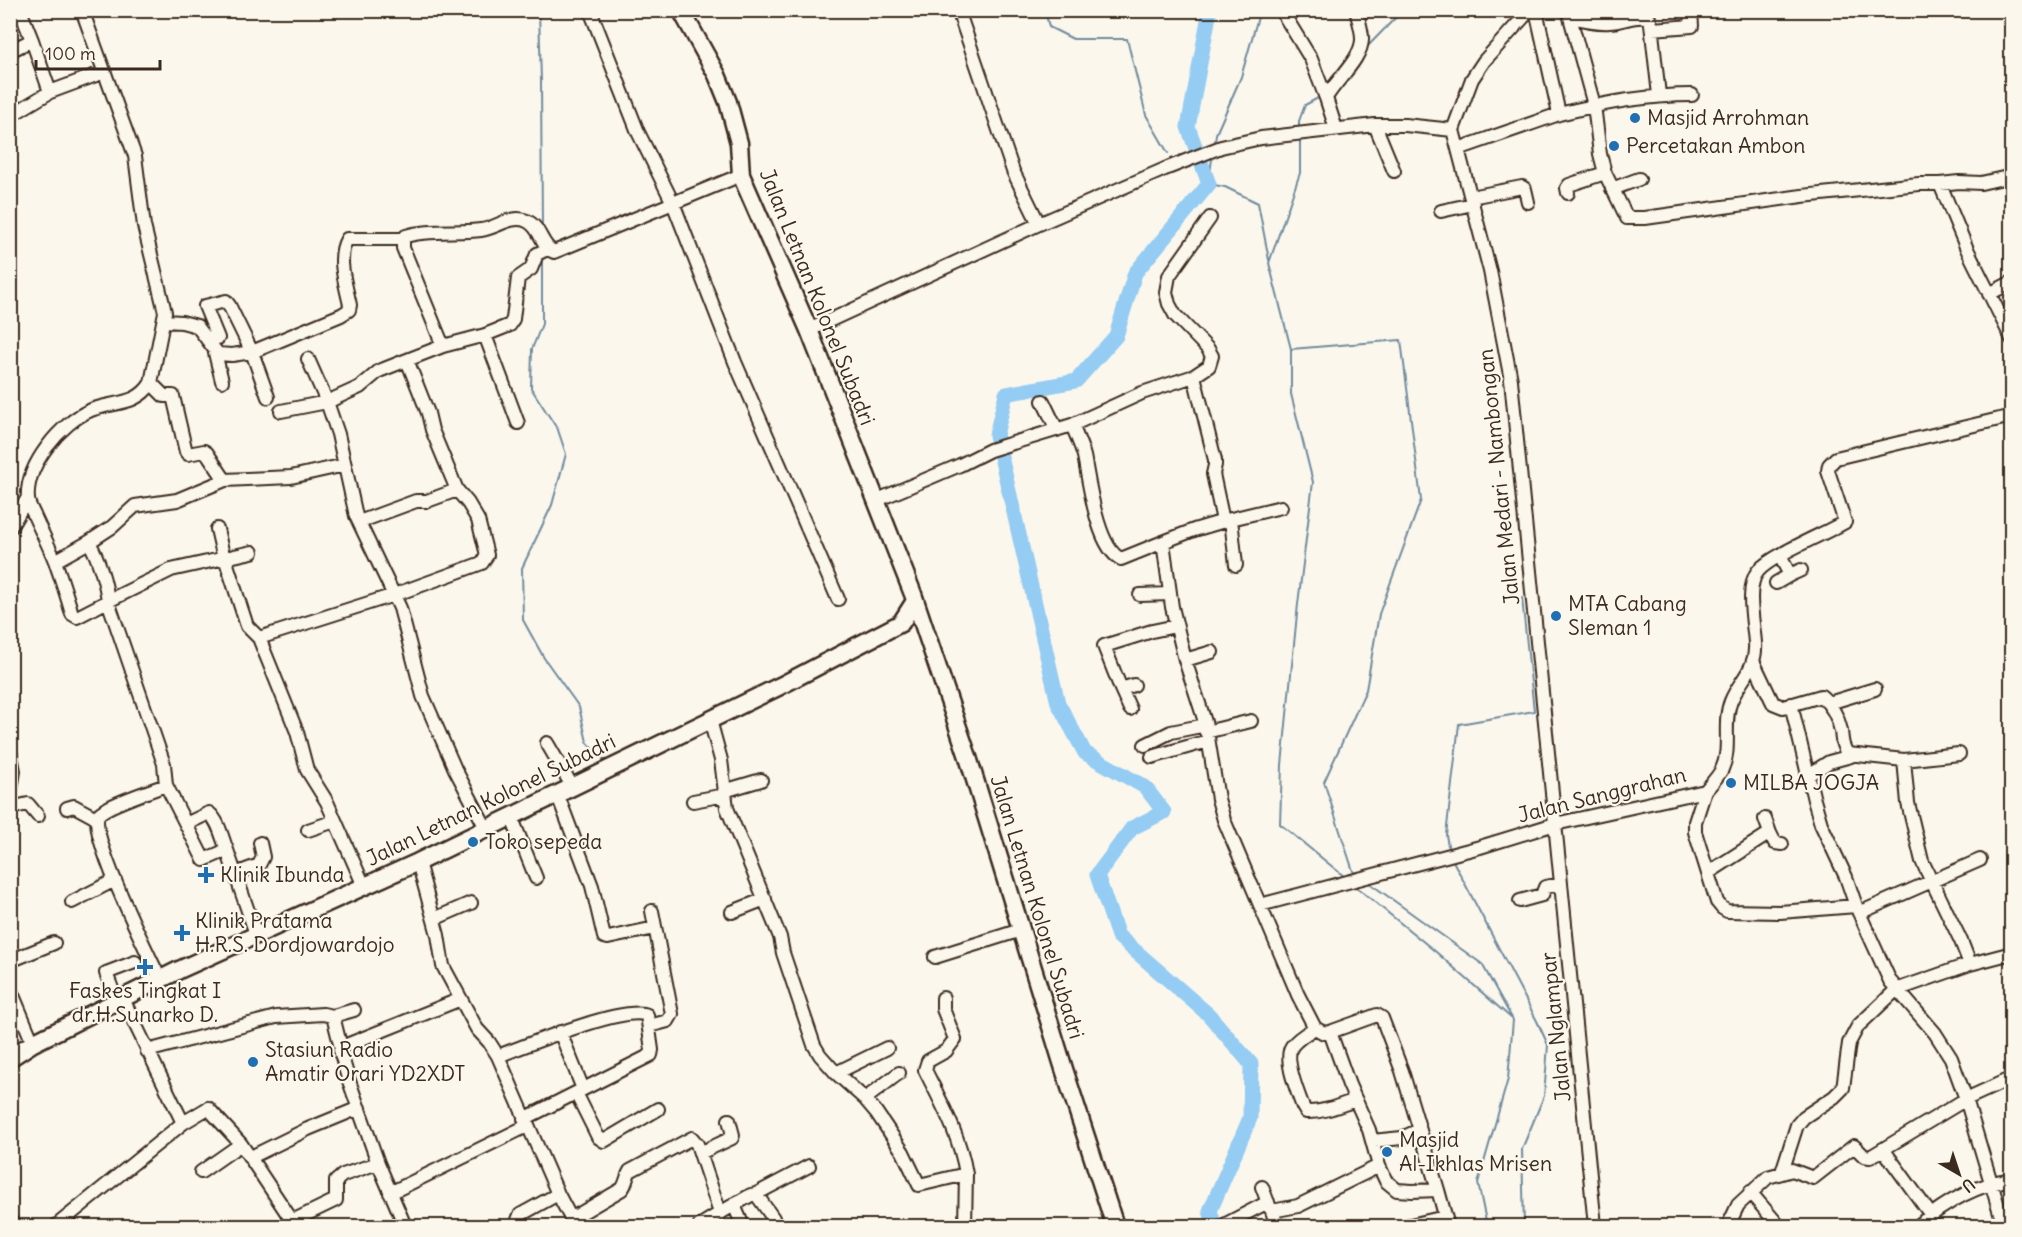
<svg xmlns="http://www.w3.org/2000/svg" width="2022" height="1237" font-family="Delius,sans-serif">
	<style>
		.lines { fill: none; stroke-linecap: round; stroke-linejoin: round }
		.stream { stroke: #708b9e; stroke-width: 2 }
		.river { stroke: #94ccf3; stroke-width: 15 }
		.minor-casing { stroke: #3b2a1e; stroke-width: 16 }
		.major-casing { stroke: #3b2a1e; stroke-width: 21 }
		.minor { stroke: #fbf7ec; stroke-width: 12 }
		.major { stroke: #fbf7ec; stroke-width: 16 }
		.poi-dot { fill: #1f6fb2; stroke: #fbf7ec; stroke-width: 2 }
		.labels { text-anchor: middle; stroke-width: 4.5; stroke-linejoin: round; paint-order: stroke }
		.poi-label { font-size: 21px; fill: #3b2a1e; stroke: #fbf7ec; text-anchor: start }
		.street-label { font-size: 21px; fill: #3b2a1e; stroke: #fbf7ec }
	</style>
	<rect width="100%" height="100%" fill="#fbf7ec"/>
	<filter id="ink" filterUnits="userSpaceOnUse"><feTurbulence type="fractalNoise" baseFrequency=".0167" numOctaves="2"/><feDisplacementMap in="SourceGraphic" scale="12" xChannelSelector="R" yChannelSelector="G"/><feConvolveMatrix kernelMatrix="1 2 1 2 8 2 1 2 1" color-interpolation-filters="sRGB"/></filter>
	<g filter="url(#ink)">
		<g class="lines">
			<!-- stream -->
			<path class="stream" d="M539 10 541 81 542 226
				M1045 10 1049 27 1073 39H1127L1146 115 1168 153
				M1925 10V11
				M1365 49 1403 10
				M1299 129V121L1305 105 1320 97
				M1300 137V173L1269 263 1291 349 1401 340 1421 500 1379 614 1366 690 1324 782 1353 871 1358 875
				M1215 142 1216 134 1241 77 1260 10
				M1212 158 1209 184 1225 187 1258 203 1269 260
				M542 258V324L532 349 531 388 558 430 566 454 552 505 522 568 523 620 544 658 579 707 587 742 606 762
				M1291 349V394L1313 482 1298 604 1282 765 1280 824 1345 877
				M1449 851 1446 835 1459 724 1534 711 1522 598
				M1452 859 1537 1021 1548 1045 1544 1096 1522 1149 1524 1226
				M1368 882 1482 964 1513 1020 1508 1079 1478 1183 1487 1226
				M1355 886 1436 952 1511 1018"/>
			<!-- river -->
			<path class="river" d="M1210 10 1188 127 1209 184 1135 273 1116 336 1076 381 1006 394 996 435 1058 703 1085 753 1145 787 1164 812 1132 828 1097 875 1118 936 1209 1015 1251 1064 1250 1118 1210 1211 1214 1223"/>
			<!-- minor casing -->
			<g class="minor-casing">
				<path id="minor" d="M20 10 32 40
					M82 10 135 156 144 226 165 312 151 383C137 406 114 401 91 410 62 422 25 465 28 499 28 504 32 510 34 515 41 531 49 546 55 561 61 578 67 596 72 614L77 617 108 601 164 764 166 785
					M590 10 638 132 673 203 735 362 838 599
					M958 10 1013 171 1039 224
					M1281 10 1311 59 1326 98
					M1536 10 1559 114C1603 103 1647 95 1692 95
					M1568 10 1594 105 1600 154 1605 173 1627 218H1645L1802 196 1919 184H1940L1959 182 1981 183 2012 176
					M1571 17C1584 20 1597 23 1610 22 1623 22 1637 13 1649 18L1651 24 1659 95
					M1652 29 1692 26 1691 10
					M10 51 32 40 50 92 104 72
					M10 116 50 92
					M1375 125 1394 171
					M1336 129 1326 98C1335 81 1363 58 1362 38 1362 29 1358 19 1356 10
					M1453 130 1490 271 1511 380 1595 1226
					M1453 130 1472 79 1484 61 1530 10
					M1458 149 1559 114
					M1940 184 1967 249 2012 339
					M1612 189 1639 179
					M1568 193 1567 188 1569 185 1605 173
					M1471 197 1522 187 1525 189 1528 202
					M1441 211 1473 204
					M1989 294 2012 282
					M165 321 182 322 197 326 218 354 232 355 252 352 268 397
					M809 330 1039 224 1165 169 1221 147 1261 138 1375 125H1405L1453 130
					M485 335 518 423
					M218 338 205 306 226 301 229 305 252 352 341 315 349 310 350 305C346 285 336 258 347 239H403
					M443 346 485 335 510 325 513 319 518 278 531 269 537 254 547 249
					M215 353 222 381
					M308 359 327 402 338 434 356 516 400 608 423 696 455 769 486 828
					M407 360 443 346 403 248V239L406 236C426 229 459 233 481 230 497 228 511 214 527 221 541 227 541 247 554 252L741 175
					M1194 376 1209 366 1212 356 1208 349 1175 315 1169 304 1166 292 1169 276 1210 218
					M151 383 164 396H173L186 452 188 454 204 451 207 453 225 480 291 477 345 465
					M1043 401 1057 430
					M281 411 327 402 360 387 379 371 407 360 428 413 432 430 457 490 468 503 478 520 487 555 482 563 394 595 259 638 297 732 307 770 327 802 364 886
					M1072 425C1076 435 1081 445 1084 456 1089 481 1097 548 1121 559L1163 542 1172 607 1185 660 1206 725 1218 799 1224 820 1298 995 1315 1028 1324 1033 1330 1032 1349 1085 1369 1130 1379 1166 1386 1181 1397 1190 1412 1191 1438 1190 1448 1226
					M225 480 177 500 135 506 112 527 89 542C98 557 106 583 108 601L171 570 225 558 247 626 259 638
					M875 501 960 465 990 450 1072 425 1142 393 1194 376 1215 460V465L1213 474 1223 521
					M1231 519 1281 507
					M359 522 416 501H427L457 490
					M10 528 27 499
					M217 529 224 559
					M1163 542 1194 530 1231 519 1236 565
					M225 558 252 552
					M55 561 89 542
					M1790 575 1801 570
					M1776 583 1790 575 1780 556
					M1140 595 1170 594
					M1185 660 1212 652
					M1754 663 1773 703 1783 707 1821 696C1832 705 1838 717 1841 731 1842 740 1842 747 1848 754L1904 760 1908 803 1922 861 1961 941 1970 964 1896 990 1858 1026 1849 1043 1843 1088 1834 1097 1804 1117 1797 1125 1782 1172
					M1134 685 1121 689 1104 646 1152 631 1176 626
					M1121 689 1130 709
					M1829 703 1875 689
					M1791 704 1814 800 1821 824 1846 877 1856 906
					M710 720 721 760 727 808 780 937 783 953 814 1045 820 1055 836 1073 865 1099 876 1112 903 1152 919 1185 966 1174 965 1226
					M1206 732 1251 721
					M547 743 572 786
					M1145 745 1171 732 1206 725
					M10 750 14 771 10 796
					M1152 757 1208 741
					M1904 760 1959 754
					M1807 776 1829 762 1851 756
					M724 791 761 780
					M1705 791C1711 784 1718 777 1722 769 1732 748 1722 722 1731 701 1740 679 1757 669 1755 643 1754 625 1745 586 1758 571 1772 555 1824 534 1845 522L1828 471 1829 465 1836 458 2012 416
					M557 793 592 886 604 937 608 938 655 928
					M693 801 725 795
					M10 808 28 804 38 816
					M67 808 74 806 96 818
					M511 816 536 878
					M186 824 209 813C219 821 222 838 227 850
					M308 830 335 821
					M1770 833 1775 843 1782 844
					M418 862 438 935 443 966 477 1029 489 1042 498 1056 558 1194 575 1226
					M1708 873 1770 833 1765 819
					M235 874 259 865 263 857 260 843
					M1520 901 1542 895 1545 887 1561 884
					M72 902 115 880
					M1260 905 1480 847 1555 824 1705 791 1695 822V832L1717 902 1722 908 1727 911 1780 912 1856 906 1890 981 1935 1033 1951 1058 1966 1099 2004 1226
					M732 912 765 899
					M1859 913 1980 860
					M434 919 471 903
					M935 957 1021 930
					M10 961 54 943
					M1970 964 2012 953
					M160 979C150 958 85 828 99 814 107 805 153 790 166 785L204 860 227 850 256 934
					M10 988 33 1043
					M943 998V1009L955 1039 946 1051 928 1061 925 1070C942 1104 960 1136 966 1174
					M123 999 183 1123
					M117 1002 106 973 135 962
					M333 1016 354 1010
					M649 1026 668 1021 672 1014 652 911
					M1315 1028C1307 1033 1298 1038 1292 1046 1283 1059 1298 1093 1303 1107L1306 1112C1323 1113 1340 1105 1356 1100
					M560 1032 583 1089
					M1330 1032 1377 1015 1382 1018 1402 1071 1438 1190
					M147 1051 276 1017 323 1014 333 1016 341 1048
					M498 1056C524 1046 625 1005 647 1015L652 1050 651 1055 524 1119
					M836 1073 887 1048
					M576 1093 598 1137 604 1141 658 1109
					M865 1099 899 1073
					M1372 1141 1402 1138 1419 1130
					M1883 1149 1931 1215
					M700 1153 732 1138 733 1135 729 1120
					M251 1157 308 1129 359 1108
					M201 1172 241 1144
					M1262 1187 1270 1208
					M1750 1192 1779 1226
					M390 1193 527 1126
					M756 1194 809 1166
					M734 1205 743 1226
					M720 1213 751 1195 756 1194 773 1218
					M571 1219 622 1189C627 1183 626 1177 630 1171L692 1138 697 1144 720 1213 699 1226
					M10 1220 14 1226
					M56 1226 183 1123 208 1108 241 1144 293 1222
					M282 1226 336 1200V1181L343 1175 378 1163
					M405 1226 378 1163 348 1078 340 1050 344 1046 461 999
					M519 1226 518 1220 520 1215 558 1194
					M1222 1226 1268 1202
					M1277 1226 1272 1211 1298 1206 1379 1166
					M1406 1226 1445 1217
					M1728 1226 1738 1205 1768 1177 1792 1170 1813 1178 1854 1146 1864 1156 1870 1157 1966 1099 2012 1078
					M1918 1226C1945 1202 1975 1185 2012 1179"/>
			</g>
			<!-- major casing -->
			<g class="major-casing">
				<path id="major" d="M681 10 717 75 728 102 739 143 741 175 809 330 913 594 968 757 1064 1069 1115 1226
					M10 1058 33 1043 179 970 418 862 780 686 901 623 915 601"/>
			</g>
			<!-- minor -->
			<use href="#minor" class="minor"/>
			<!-- major -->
			<use href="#major" class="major"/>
		</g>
	</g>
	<!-- markers -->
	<g class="poi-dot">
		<circle cx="1635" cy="118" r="6"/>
		<circle cx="1614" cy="146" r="6"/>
		<circle cx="1556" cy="616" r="6"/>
		<circle cx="1731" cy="783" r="6"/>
		<circle cx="473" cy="842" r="6"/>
		<path d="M203 866h6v6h6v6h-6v6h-6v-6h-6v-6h6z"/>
		<path d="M179 924h6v6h6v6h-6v6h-6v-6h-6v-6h6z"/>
		<path d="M142 958h6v6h6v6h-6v6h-6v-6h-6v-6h6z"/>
		<circle cx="253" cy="1062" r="6"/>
		<circle cx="1387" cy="1152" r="6"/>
	</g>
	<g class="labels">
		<!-- poi labels -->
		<g class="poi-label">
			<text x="1647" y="125">Masjid Arrohman</text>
			<text x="1626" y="153">Percetakan Ambon</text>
			<text x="1568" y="611">MTA Cabang<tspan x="1568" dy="24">Sleman 1</tspan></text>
			<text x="1743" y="790">MILBA JOGJA</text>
			<text x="485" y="849">Toko sepeda</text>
			<text x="220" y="882">Klinik Ibunda</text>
			<text x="195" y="928">Klinik Pratama<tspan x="195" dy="24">H.R.S. Dordjowardojo</tspan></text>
			<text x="145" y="998" text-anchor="middle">Faskes Tingkat I<tspan x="145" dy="24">dr.H.Sunarko D.</tspan></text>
			<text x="265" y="1057">Stasiun Radio<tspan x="265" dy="24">Amatir Orari YD2XDT</tspan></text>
			<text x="1399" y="1147">Masjid<tspan x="1399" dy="24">Al-Ikhlas Mrisen</tspan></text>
		</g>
		<!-- street labels -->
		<g class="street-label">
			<text transform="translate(817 297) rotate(68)" y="7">Jalan Letnan Kolonel Subadri</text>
			<text transform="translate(1499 477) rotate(-96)" y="7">Jalan Medari - Nambongan</text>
			<text transform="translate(1602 795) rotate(-14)" y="7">Jalan Sanggrahan</text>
			<text transform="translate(491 800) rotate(-26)" y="7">Jalan Letnan Kolonel Subadri</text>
			<text transform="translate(1037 907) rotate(73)" y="7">Jalan Letnan Kolonel Subadri</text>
			<text transform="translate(1556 1027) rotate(-96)" y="7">Jalan Nglampar</text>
		</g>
	</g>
	<!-- margin -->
	<rect width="2022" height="1237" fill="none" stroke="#fbf7ec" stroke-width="36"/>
	<rect x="18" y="18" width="1986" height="1201" fill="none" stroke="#3b2a1e" stroke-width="2" filter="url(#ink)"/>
	<!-- north arrow -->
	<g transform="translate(1959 1174) rotate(141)" stroke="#fbf7ec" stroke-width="4.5" paint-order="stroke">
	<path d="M0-4.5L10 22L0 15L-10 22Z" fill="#3b2a1e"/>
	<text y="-9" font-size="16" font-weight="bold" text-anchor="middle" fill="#3b2a1e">U</text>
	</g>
	<!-- scale -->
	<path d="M36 60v9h124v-9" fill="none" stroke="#3b2a1e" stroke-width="3"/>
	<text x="45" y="60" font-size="18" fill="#3b2a1e" stroke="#fbf7ec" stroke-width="4.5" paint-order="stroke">100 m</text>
</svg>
